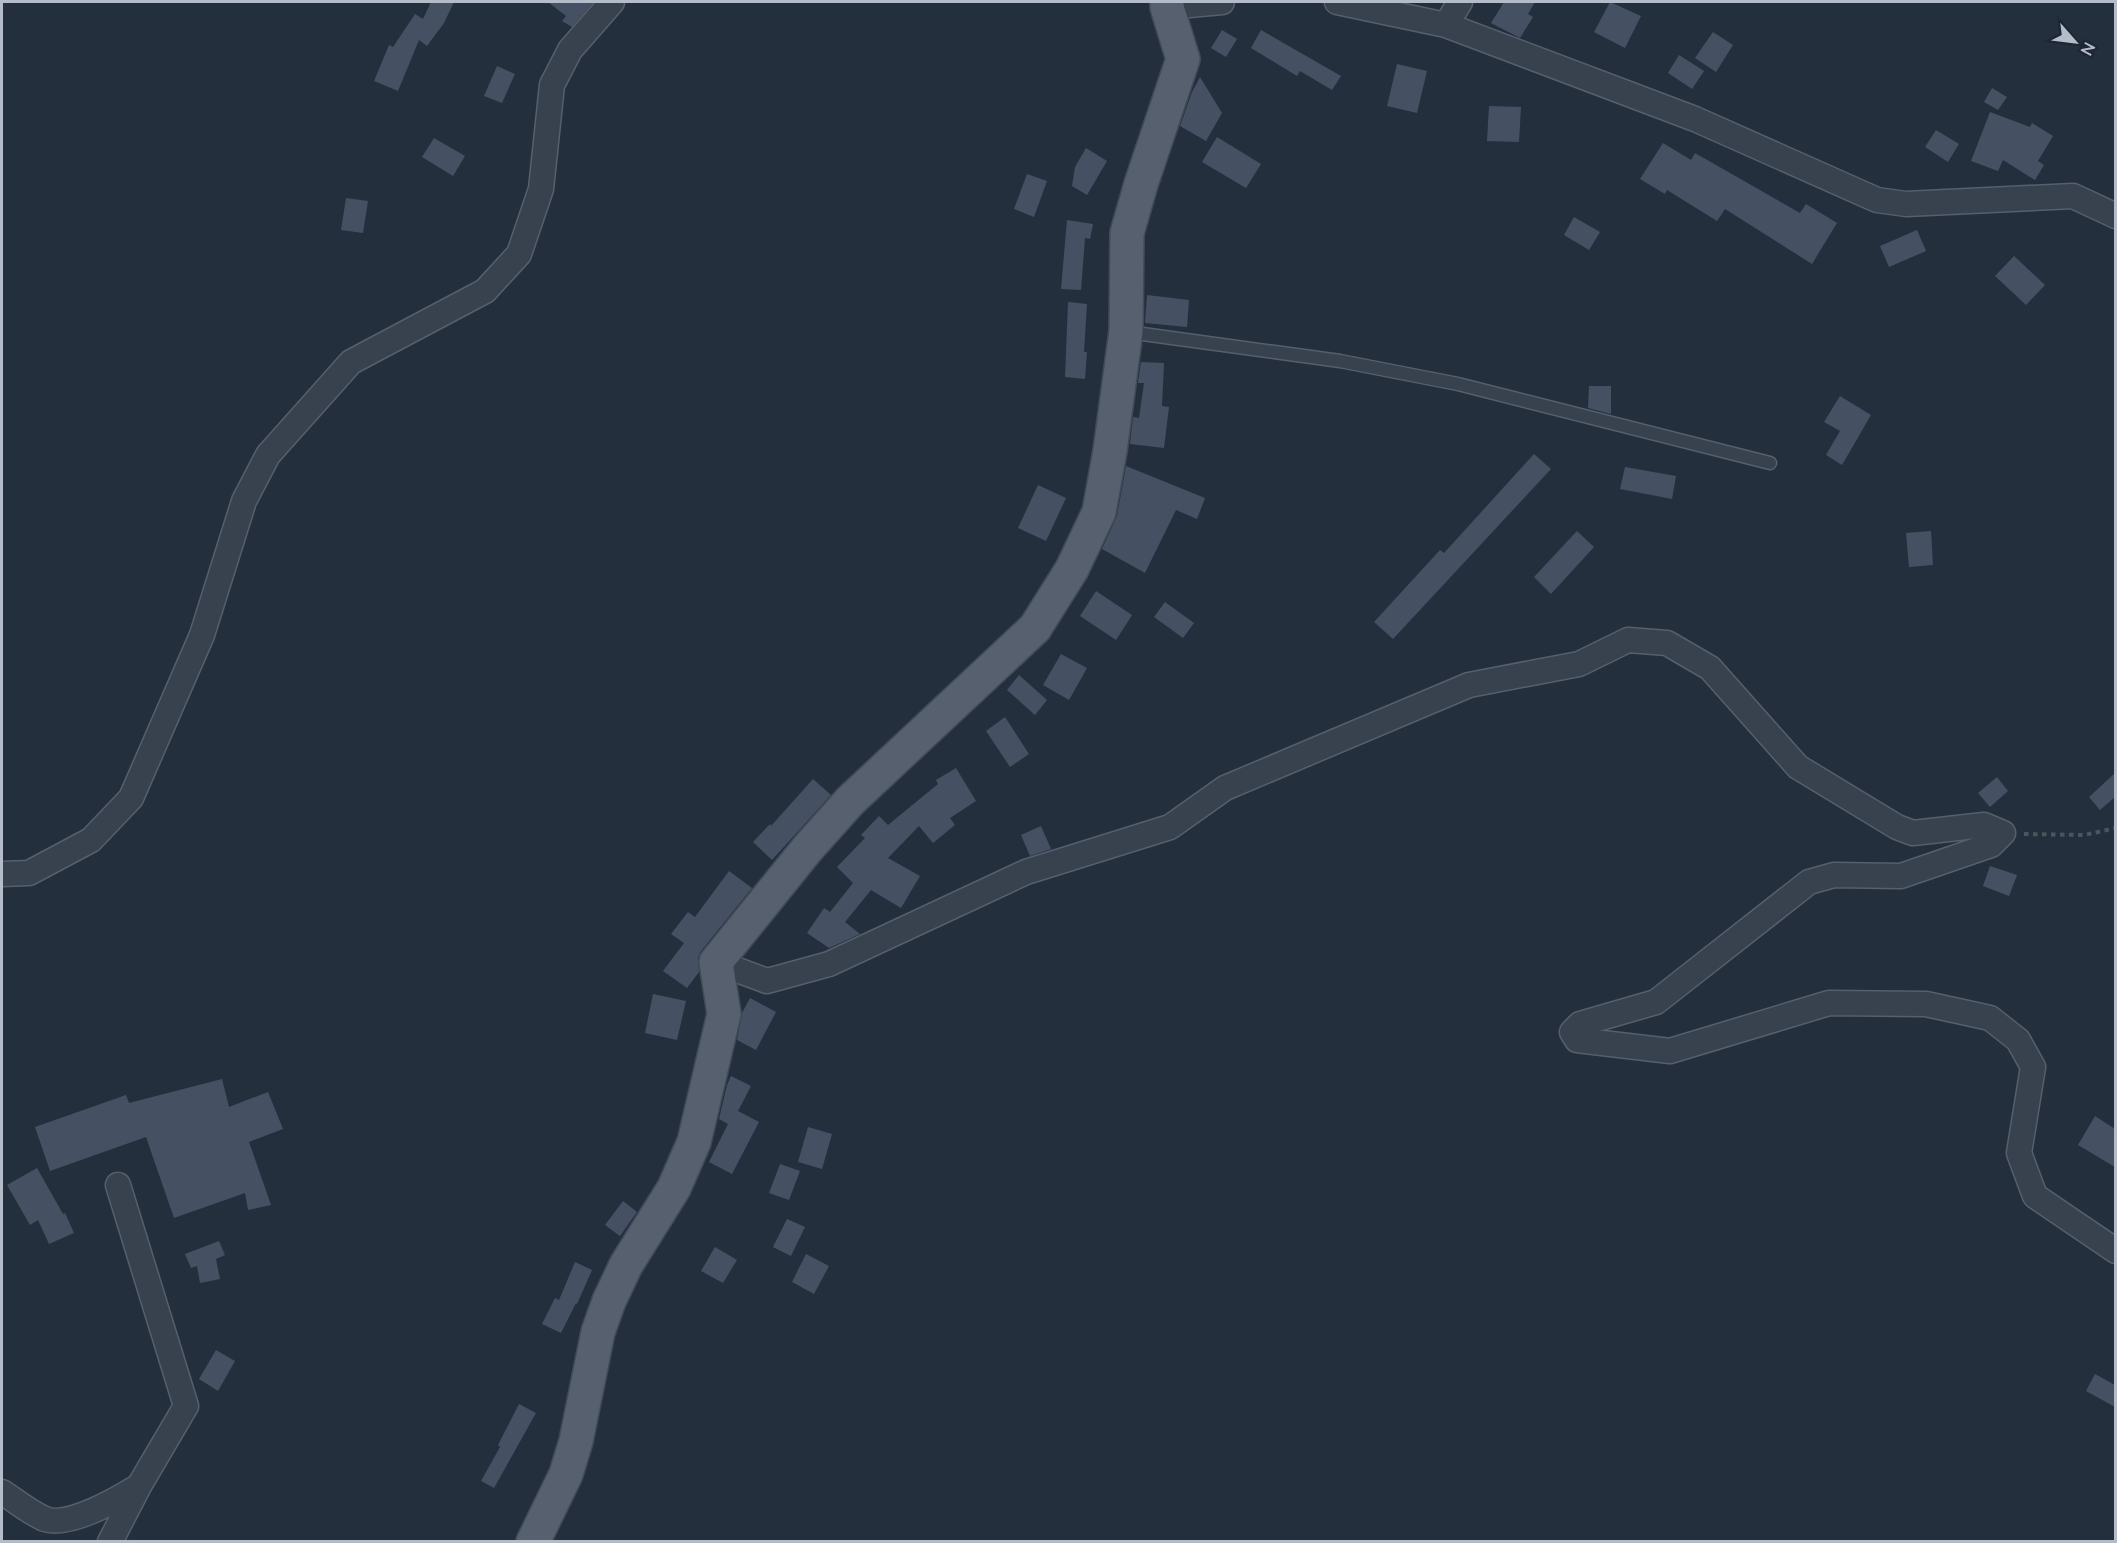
<svg xmlns="http://www.w3.org/2000/svg" width="2117" height="1543" font-family="Lato,sans-serif">
	<style>
		.building { fill: #455162 }
		.lines { fill: none; stroke-linecap: round; stroke-linejoin: round }
		.service-casing { stroke: #565f6c; stroke-width: 15 }
		.minor-casing { stroke: #565f6c; stroke-width: 27 }
		.primary-casing { stroke: #414a57; stroke-width: 36 }
		.path { stroke: #44595c; stroke-width: 4; stroke-dasharray: 4.5 4.5; stroke-linecap: butt }
		.service { stroke: #38414e; stroke-width: 12 }
		.minor { stroke: #38414e; stroke-width: 24 }
		.primary { stroke: #56606e; stroke-width: 33 }
	</style>
	<rect width="100%" height="100%" fill="#242f3e"/>
	<!-- building -->
	<path class="building" d="M431 2H454L444 23 427 46 419 40 398 91 374 81 389 45 393 47 415 14 423 19Z
		M548 2H594L572 27 562 21 566 16Z
		M1504 2H1535L1528 14 1533 17 1520 38 1491 23Z
		M1610 2 1641 16 1625 48 1594 32Z
		M1222 30 1237 39 1226 57 1211 48Z
		M1261 30 1341 76 1332 90 1300 71 1297 76 1251 48Z
		M1713 32 1733 45 1716 72 1695 58Z
		M1679 55 1704 71 1692 89 1668 73Z
		M1397 64 1427 71 1417 113 1387 106Z
		M497 66 515 74 502 103 484 96Z
		M1200 77 1222 113 1206 141 1180 126 1192 92Z
		M1992 88 2007 97 1998 110 1984 102Z
		M1489 106 1521 107 1519 142 1487 141Z
		M1990 112 2030 127 2032 123 2053 136 2038 161 2044 165 2035 180 2003 160 1998 171 1971 161Z
		M1936 130 1959 144 1948 162 1925 147Z
		M1217 137 1261 164 1246 188 1202 162Z
		M434 138 465 156 453 176 422 157Z
		M1663 143 1691 160 1695 153 1800 213 1806 204 1837 223 1812 264 1725 209 1717 221 1667 190 1665 194 1640 179Z
		M1086 148 1107 161 1087 195 1072 186 1075 167Z
		M1027 174 1047 181 1034 217 1014 209Z
		M346 198 368 201 363 233 341 230Z
		M1574 217 1600 232 1589 250 1564 235Z
		M1067 220 1093 224 1090 239 1085 238 1081 290 1061 289Z
		M1917 230 1926 251 1889 267 1880 246Z
		M2014 256 2045 285 2026 305 1995 276Z
		M1147 295 1189 300 1187 327 1145 323Z
		M1068 302 1087 304 1084 352H1087L1085 379 1065 377Z
		M1141 362 1164 363 1162 406 1169 407 1164 448 1130 444 1133 417 1139 418 1144 383H1138Z
		M1589 386H1611V414L1588 408Z
		M1840 396 1871 415 1842 465 1826 455 1840 431 1824 422Z
		M1534 454 1551 469 1393 639 1374 622 1440 550 1444 553Z
		M1126 466 1205 498 1197 519 1176 510 1145 573 1102 549 1117 516Z
		M1625 467 1676 476 1672 499 1620 489Z
		M1038 485 1066 498 1046 541 1018 528Z
		M1577 531 1594 547 1551 594 1534 577Z
		M1931 531 1933 565 1909 567 1906 533Z
		M1096 591 1132 615 1116 640 1080 616Z
		M1165 602 1194 623 1183 638 1154 617Z
		M1061 654 1087 668 1069 700 1043 685Z
		M1019 675 1047 700 1035 715 1007 690Z
		M1005 717 1029 754 1010 767 986 731Z
		M956 768 976 801 950 818 955 825 933 843 919 826 888 858 920 876 901 908 871 890 845 922 860 934 829 948 807 933 824 908 830 912 853 883 837 867 865 838 861 835 879 816 888 825 938 784 936 780Z
		M2115 773V797L2100 810 2089 797Z
		M1997 777 2008 791 1990 807 1978 793Z
		M813 779 831 795 772 860 753 842 770 824 771 826Z
		M1041 826 1051 849 1030 856 1021 835Z
		M1990 866 2017 875 2009 896 1983 886Z
		M729 871 752 888 701 951 698 958 699 972 687 988 663 971 684 943 671 934 688 912 695 917Z
		M653 994 686 1001 677 1040 645 1033Z
		M750 998 776 1012 756 1050 737 1040 742 1013Z
		M731 1076 751 1086 738 1111 759 1122 732 1174 709 1162 728 1124 719 1119 727 1085Z
		M222 1079 229 1107 268 1092 283 1129 249 1142 271 1205 248 1210 245 1193 174 1218 146 1137 50 1171 35 1127 126 1095 129 1103Z
		M2095 1116 2115 1129V1167L2078 1145Z
		M808 1127 832 1134 822 1169 798 1162Z
		M780 1164 800 1171 789 1200 769 1193Z
		M37 1168 63 1214 65 1213 74 1233 49 1244 38 1220 30 1225 7 1185Z
		M623 1201 637 1212 620 1236 605 1225Z
		M787 1219 805 1227 791 1256 773 1247Z
		M219 1241 225 1255 216 1259 220 1279 200 1283 197 1266 191 1268 185 1254Z
		M715 1247 737 1260 723 1283 701 1271Z
		M806 1254 829 1266 814 1294 792 1282Z
		M575 1262 592 1270 577 1304 576 1303 561 1333 542 1324 555 1298 559 1300Z
		M216 1350 235 1361 218 1391 199 1379Z
		M2095 1374 2115 1385V1407L2086 1391Z
		M519 1404 536 1413 494 1488 481 1481 500 1447 498 1445Z"/>
	<g class="lines">
		<!-- service casing -->
		<g class="service-casing">
			<path id="service" d="M1128 332 1340 361 1458 384 1770 463"/>
		</g>
		<!-- minor casing -->
		<g class="minor-casing">
			<path id="minor" d="M1337 2 1446 25 1695 119 1877 200 1906 204 2073 196 2116 216
				M1167 7 1222 2
				M1446 25 1460 2
				M2 874 29 873 91 840 131 798 202 635 244 501 268 455 351 362 485 291 519 254 541 189 552 85 570 50 612 2
				M716 962 767 981 829 964 1026 872 1170 827 1225 788 1469 685 1579 664 1628 640 1667 643 1710 668 1798 767 1897 827 1913 833 1984 825 2003 833 1991 845 1901 876 1834 875 1809 882 1656 1002 1580 1024 1572 1032 1577 1040 1670 1051 1829 1003 1926 1004 1990 1018 2018 1040 2033 1067 2019 1153 2035 1196 2116 1251
				M2 1492C15 1500 30 1513 45 1519 69 1528 118 1499 139 1486
				M110 1542 139 1486 186 1406 118 1185"/>
		</g>
		<!-- primary casing -->
		<g class="primary-casing">
			<path id="primary" d="M533 1542 566 1474 576 1441 598 1332 609 1301 626 1265 674 1188 694 1142 724 1014 716 962 808 848 850 801 1035 628 1072 569 1099 512 1110 451 1126 331 1127 233 1141 184 1183 59 1167 7V2"/>
		</g>
		<!-- path -->
		<path class="path" d="M2024 834 2084 835 2116 828"/>
		<!-- service -->
		<use href="#service" class="service"/>
		<!-- minor -->
		<use href="#minor" class="minor"/>
		<!-- primary -->
		<use href="#primary" class="primary"/>
	</g>
	<!-- border -->
	<rect width="2117" height="1543" fill="none" stroke="#b4bcc9" stroke-width="6"/>
	<!-- north arrow -->
	<g transform="translate(2075 42) rotate(118)" stroke="#1d2633" stroke-width="4.5" paint-order="stroke">
	<path d="M0-4.5L10 22L0 15L-10 22Z" fill="#b4bcc9"/>
	<text y="-9" font-size="16" font-weight="bold" text-anchor="middle" fill="#b4bcc9">N</text>
	</g>
</svg>
